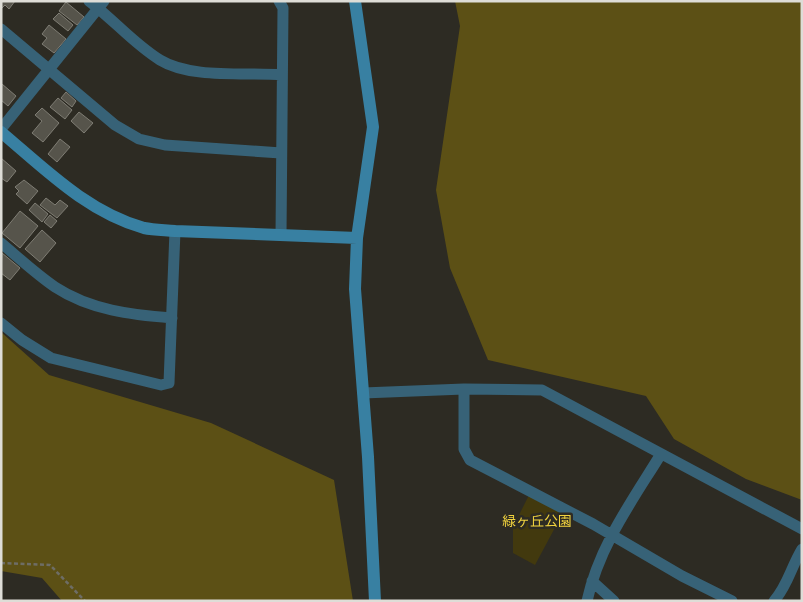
<svg xmlns="http://www.w3.org/2000/svg" width="803" height="602" font-family="Lato,'Noto Sans JP',sans-serif">
	<style>
		.green { fill: #42390e }
		.forest { fill: #5c5015 }
		.building { fill: #56544b; stroke: #7f7d74 }
		.lines { fill: none; stroke-linecap: round; stroke-linejoin: round }
		.path { stroke: #6e6d65; stroke-width: 2.5; stroke-dasharray: 4 2.5; stroke-linecap: butt }
		.street { stroke: #376277; stroke-width: 11 }
		.secondary { stroke: #3880a2; stroke-width: 12 }
		.labels { text-anchor: middle; stroke-width: 5; stroke-linejoin: round; paint-order: stroke }
		.park-label { font-size: 14px; fill: #f0d23e; stroke: #2d2b23 }
	</style>
	<rect width="100%" height="100%" fill="#2d2b23"/>
	<!-- green -->
	<path class="green" d="M531 491 565 509 535 565 513 553V527Z"/>
	<!-- forest -->
	<path class="forest" d="M455 1H802V500L746 479 674 439 646 396 488 360 450 268 436 190 460 26Z
		M1 332 49 375 211 423 334 480 353 601H62L42 578 1 571Z"/>
	<!-- building -->
	<path class="building" d="M1 1H15L9 9 5 5 1 9Z
		M66 2 84 17 77 25 59 11Z
		M59 13 73 25 68 31 53 19Z
		M49 25 66 39 54 53 42 44 47 38 42 34Z
		M2 84 16 96 8 106 1 100Z
		M66 92 76 101 72 107 61 98Z
		M58 98 72 110 65 119 50 107Z
		M42 108 59 123 43 142 32 133 42 121 35 115Z
		M79 112 93 123 84 133 71 121Z
		M60 139 70 147 57 162 48 154Z
		M1 158 16 171 7 182 1 178Z
		M24 180 38 191 27 204 16 194 19 191 15 187Z
		M46 198 55 205 60 200 68 206 57 218 40 205Z
		M35 203 48 214 42 222 29 210Z
		M20 211 38 226 20 248 2 233Z
		M50 215 57 221 51 228 44 222Z
		M42 230 56 243 40 262 25 249Z
		M2 253 20 268 10 280 1 273Z"/>
	<g class="lines">
		<!-- path -->
		<path class="path" d="M1 563 50 565 85 601"/>
		<!-- street -->
		<path class="street" d="M89 1C114 20 134 44 160 60 191 79 246 72 282 75
			M279 1 283 8 281 235
			M1 29 115 125 139 139 165 145 281 153
			M1 129 104 1
			M1 243C19 258 36 274 55 287 90 310 132 315 172 318
			M1 323 22 340 51 358 161 385 169 383 175 231
			M464 389V449L470 460 593 524 682 576 732 601
			M363 393 464 389 542 390 802 529
			M592 581 614 601
			M587 601C599 546 632 501 661 454
			M774 601C788 585 791 567 802 549"/>
		<!-- secondary -->
		<path class="secondary" d="M355 1 373 127 357 238 355 289 368 457 375 601
			M1 132C45 169 87 212 144 228 154 230 165 230 175 231L357 238"/>
	</g>
	<g class="labels">
		<!-- park labels -->
		<g class="park-label">
			<text x="537" y="526">緑ヶ丘公園</text>
		</g>
	</g>
	<!-- border -->
	<rect width="803" height="602" fill="none" stroke="#deddd7" stroke-width="5"/>
</svg>
